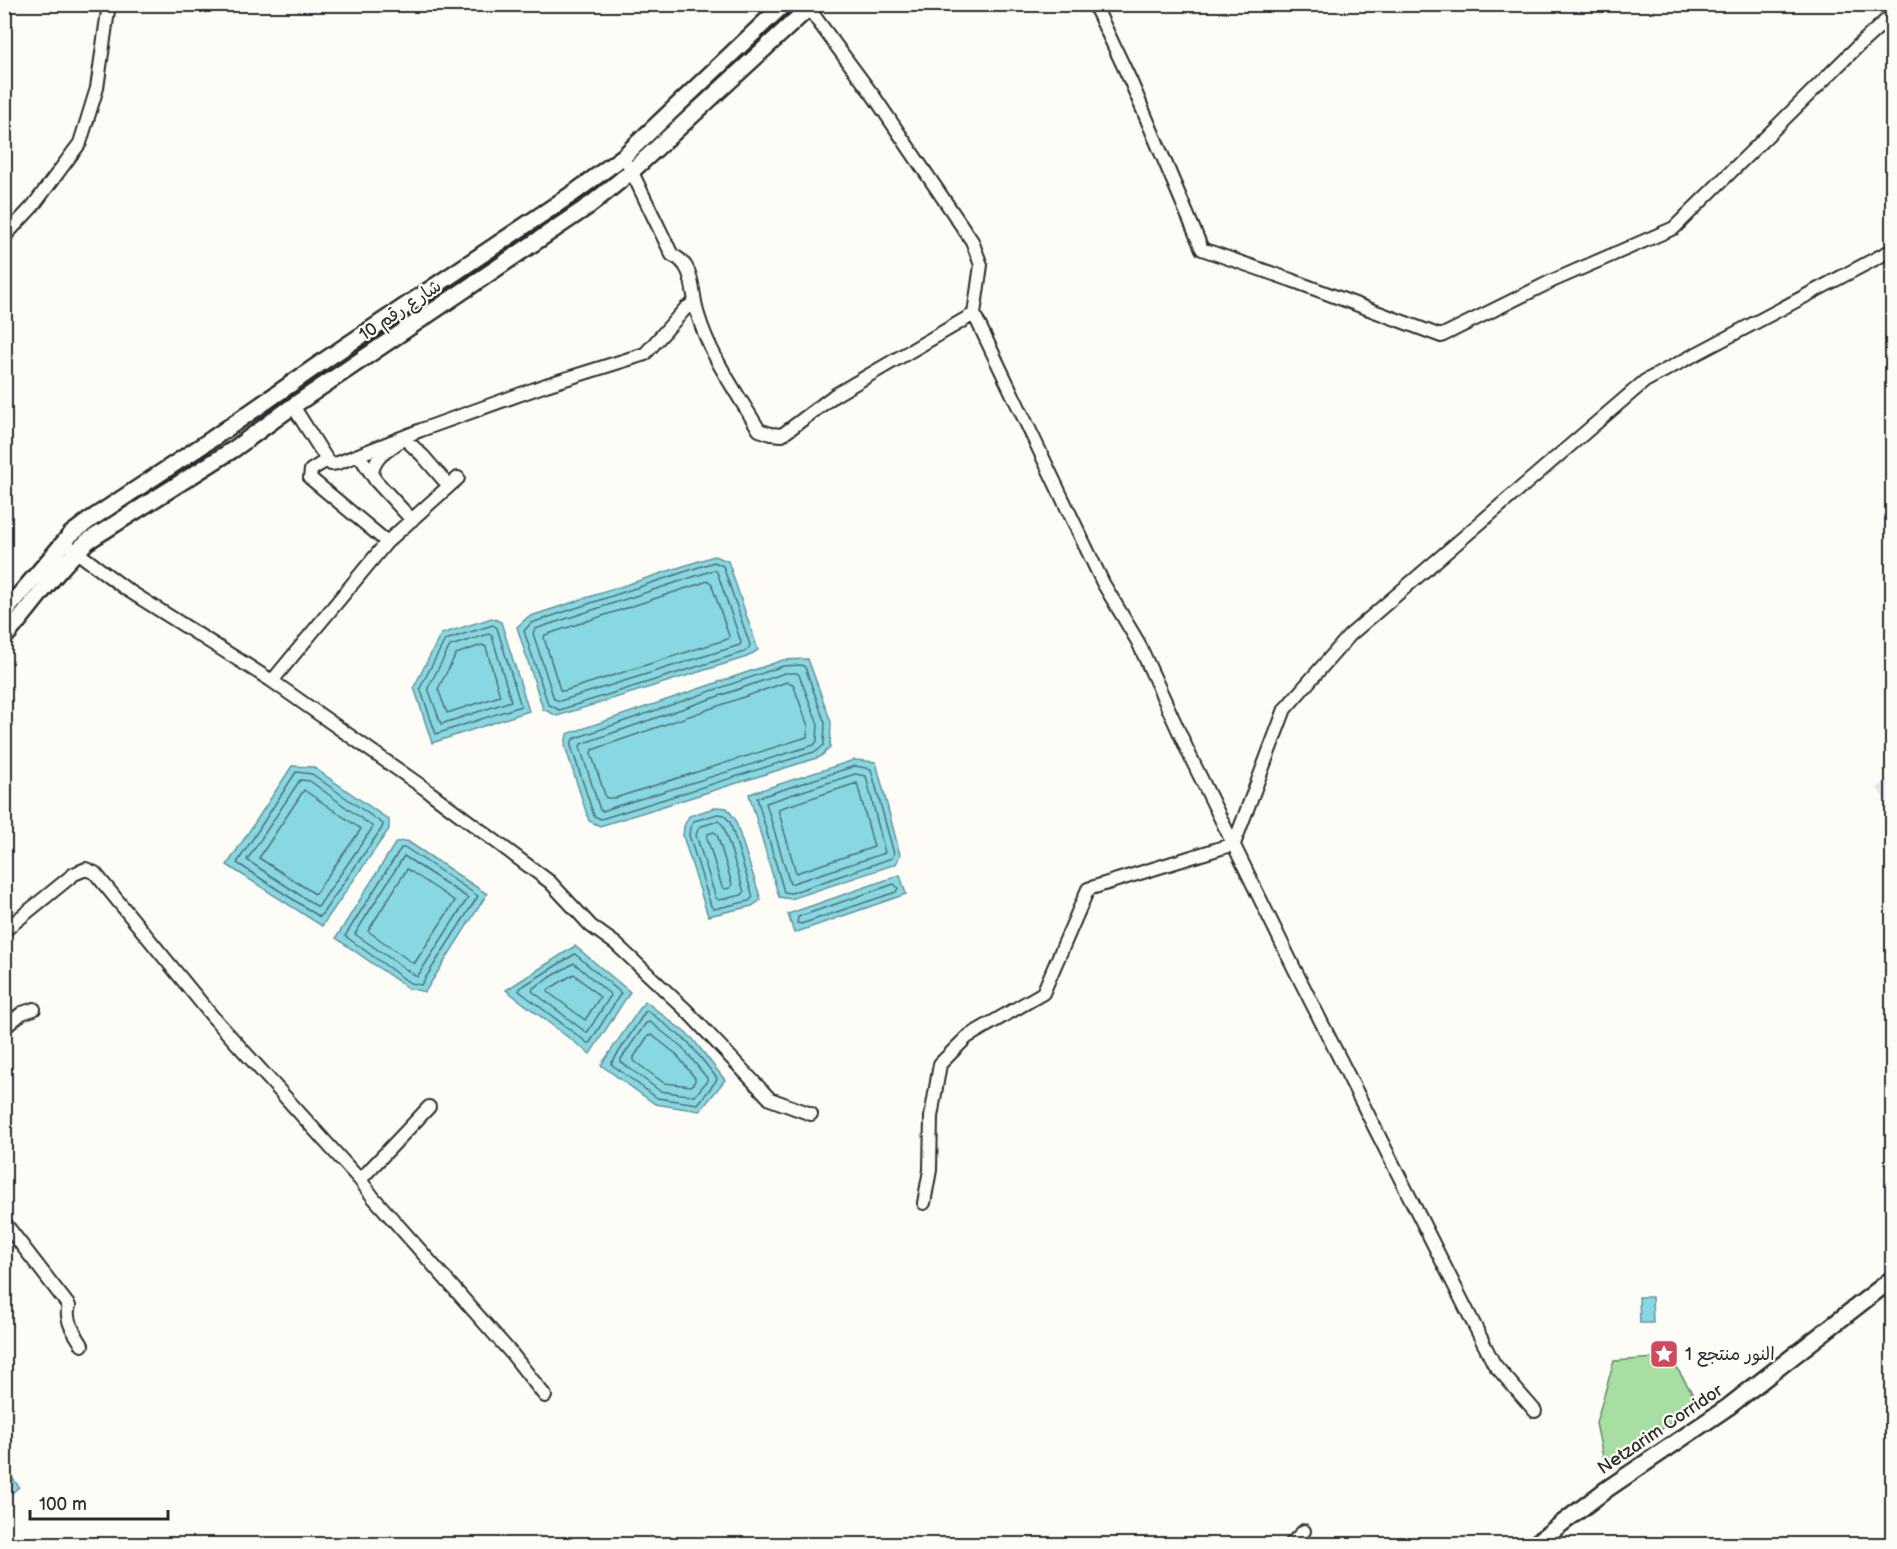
<svg xmlns="http://www.w3.org/2000/svg" width="1897" height="1549" font-family="'Balsamiq Sans','Playpen Sans Arabic',sans-serif">
	<style>
		.built { fill: #e4e6f1 }
		.green { fill: #a7dfa3; stroke: #698567; stroke-width: 1.5 }
		.water { fill: #88d8e3; stroke: #639399; stroke-width: 1.5 }
		.lines { fill: none; stroke-linecap: round; stroke-linejoin: round }
		.shore { stroke: #507075; stroke-width: 1.5 }
		.minor-casing { stroke: #2b2b2b; stroke-width: 16 }
		.major-casing { stroke: #2b2b2b; stroke-width: 20 }
		.minor { stroke: #fdfcf7; stroke-width: 12 }
		.major { stroke: #fdfcf7; stroke-width: 15 }
		.labels { text-anchor: middle; stroke-width: 4.5; stroke-linejoin: round; paint-order: stroke }
		.street-label { font-size: 18px; fill: #2b2b2b; stroke: #fdfcf7 }
		.poi-label { font-size: 18px; fill: #2b2b2b; stroke: #fdfcf7; text-anchor: start }
	</style>
	<rect width="100%" height="100%" fill="#fdfcf7"/>
	<filter id="ink" filterUnits="userSpaceOnUse"><feTurbulence type="fractalNoise" baseFrequency=".0167" numOctaves="2"/><feDisplacementMap in="SourceGraphic" scale="12" xChannelSelector="R" yChannelSelector="G"/><feConvolveMatrix kernelMatrix="1 2 1 2 8 2 1 2 1" color-interpolation-filters="sRGB"/></filter>
	<g filter="url(#ink)">
		<!-- built -->
		<path class="built" d="M1892 776V809L1877 788Z"/>
		<!-- green -->
		<path class="green" d="M1670 1357 1699 1404 1612 1462 1603 1457 1596 1423 1614 1361Z"/>
		<!-- water -->
		<path class="water" d="M714 556 728 561 758 650 747 657 557 716 543 709 517 627 528 617Z
			M492 618 501 622 529 711 432 743 414 687 441 634Z
			M808 659 831 722 830 748 820 757 600 826 589 821 565 746 567 734 783 660Z
			M854 760 876 762 900 855 896 864 791 899 779 897 749 794Z
			M292 766 313 767 389 820V829L322 926 227 865Z
			M717 807 727 808 735 819 761 900 752 906 708 916 683 836 684 826 689 816Z
			M407 841 487 894 425 992 408 988 336 938 396 842Z
			M900 875 906 894 794 933 788 914Z
			M575 946 630 992 590 1054 506 990Z
			M645 1001 692 1038 725 1080 700 1111 655 1104 601 1065Z
			M1639 1297H1652L1653 1323H1640Z
			M5 1468 19 1487 5 1499H4Z"/>
		<g class="lines">
			<!-- shore -->
			<path class="shore" d="M714 562 723 566 750 645 749 648 744 652 559 710 548 704 524 631 531 623Z
				M714 570 717 572 741 642 740 645 560 701 554 699 533 633 535 629Z
				M708 581 711 583 729 636 728 639 564 691 560 690 544 638 545 635Z
				M493 625 497 628 521 706 436 734 420 688 445 640Z
				M489 634 492 636 511 701 441 724 428 688 450 646Z
				M482 645 486 647 500 696 447 713 438 689 456 654Z
				M802 665 805 667 825 723 824 745 817 751 601 819 594 816 571 746 573 739 783 666Z
				M785 673H797L799 675 818 724 817 741 814 745 617 806 603 811 600 810 580 747 581 744Z
				M787 682 793 684 808 726 807 737 615 798H606L591 753 592 750Z
				M855 766 871 769 894 854 892 858 791 893 784 892 757 798Z
				M296 772 312 774 383 824 382 828 320 917 237 863Z
				M855 774 866 776 885 853 790 884 766 803Z
				M300 780 310 781 373 827 318 907 247 860Z
				M857 783 874 847 796 873 778 809Z
				M304 790 361 829 315 894 259 858Z
				M718 814 724 815 730 822 753 897 749 901 714 909 711 906 689 835 690 828 694 821Z
				M718 821 723 825 744 892 742 895 719 900 716 898 696 835 699 827Z
				M714 832 717 834 732 884 730 888 725 889 722 887 707 838 708 834Z
				M401 848H406L478 896 421 985 410 983 345 936Z
				M404 856 468 898 417 977 355 934Z
				M407 869 455 901 414 964 368 931Z
				M894 884 898 888 896 892 801 924 797 923 798 917Z
				M575 954 621 993 589 1044 519 991 520 988Z
				M574 963 611 995 587 1033 532 991 533 988Z
				M574 974 600 997 585 1020 548 992 549 989Z
				M648 1011 688 1042 717 1078 716 1081 698 1104 657 1098 611 1064 645 1012Z
				M650 1022 682 1047 707 1078V1081L695 1096 660 1091 621 1062V1059L646 1023Z
				M652 1035 676 1054 695 1078V1081L691 1086 664 1083 634 1061V1057L648 1036Z"/>
			<!-- minor casing -->
			<g class="minor-casing">
				<path id="minor" d="M1094 4 1131 82 1202 249 1291 280 1441 336 1552 281 1674 228 1859 45 1892 15
					M809 9 875 98 972 241 981 265 974 314 1103 583 1138 642 1191 758 1294 968 1494 1364 1535 1411
					M629 166 672 255C696 265 691 294 698 315 710 356 737 393 759 430L771 434 782 435 835 395 974 314
					M4 237 33 206 80 143 97 88 109 4
					M293 406 327 460 331 464 338 463 421 430 546 385 645 354 685 309 694 303
					M359 455 376 481 412 520
					M327 460 311 470 310 478 387 542
					M372 474C374 455 391 449 404 438L423 456 449 486
					M70 547 126 589 272 681 424 788 550 882 591 926 616 944 686 1010 770 1099 811 1114
					M272 681 387 542 458 478
					M4 931 74 874 86 869 95 873 212 1016 360 1180 373 1197 512 1354 545 1396
					M4 1028 22 1013 34 1009
					M360 1180 429 1107
					M924 1203 930 1170 931 1117 940 1064 967 1037 1043 993 1088 889 1234 844 1285 709 1350 635 1645 381 1892 250
					M4 1222 69 1306C64 1320 75 1333 82 1345
					M1291 1544 1304 1531"/>
			</g>
			<!-- major casing -->
			<g class="major-casing">
				<path id="major" d="M4 613 71 534 91 519 212 439 328 358 575 192 624 156 784 4
					M4 638C33 606 56 569 88 541L234 449 293 406 590 205 632 171 813 4
					M1535 1544 1607 1489 1728 1407 1892 1279"/>
			</g>
			<!-- minor -->
			<use href="#minor" class="minor"/>
			<!-- major -->
			<use href="#major" class="major"/>
		</g>
	</g>
	<!-- icons -->
	<defs>
		<g id="sight-square" transform="scale(1.5)"><rect x="-9" y="-9" width="18" height="18" rx="4" fill="#d1495b" stroke="#fdfcf7"/><path d="M0-6L1.8-2.2L6-1.7L2.9 1.2L3.7 5.4L0 3.3L-3.7 5.4L-2.9 1.2L-6-1.7L-1.8-2.2Z" fill="#fff"/></g>
	</defs>
	<g fill-rule="evenodd">
		<use href="#sight-square" x="1664" y="1354"/>
	</g>
	<g class="labels">
		<!-- street labels -->
		<g class="street-label">
			<text transform="translate(400 310) rotate(-34)" y="6">شارع رقم 10</text>
			<text transform="translate(1660 1429) rotate(-34)" y="6">Netzarim Corridor</text>
		</g>
		<!-- poi labels -->
		<g class="poi-label">
			<text x="1685" y="1360">1 النور منتجع</text>
		</g>
	</g>
	<!-- margin -->
	<rect width="1897" height="1549" fill="none" stroke="#fdfcf7" stroke-width="24"/>
	<rect x="12" y="12" width="1873" height="1525" fill="none" stroke="#2b2b2b" stroke-width="2" filter="url(#ink)"/>
	<!-- scale -->
	<path d="M30 1510v9h138v-9" fill="none" stroke="#2b2b2b" stroke-width="3"/>
	<text x="39" y="1510" font-size="18" fill="#2b2b2b" stroke="#fdfcf7" stroke-width="4.5" paint-order="stroke">100 m</text>
</svg>
